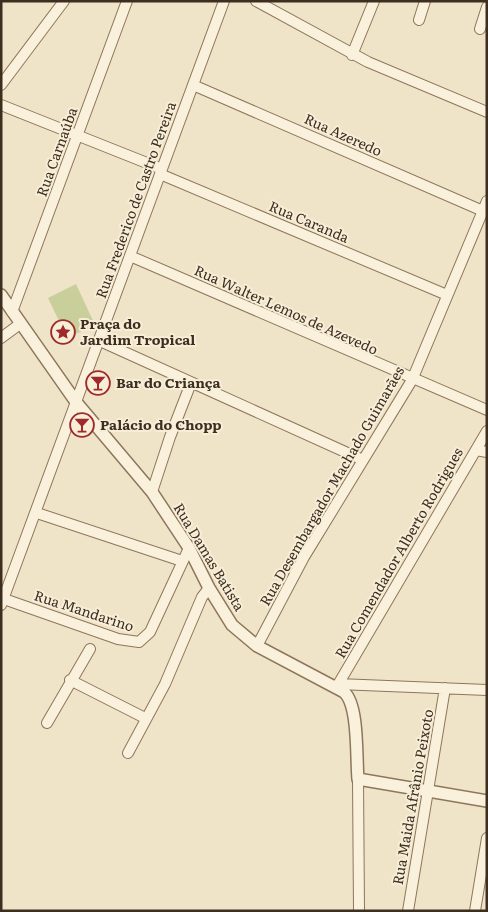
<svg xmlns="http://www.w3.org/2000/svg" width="488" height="912" font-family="Literata,serif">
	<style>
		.green { fill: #c9cf9b }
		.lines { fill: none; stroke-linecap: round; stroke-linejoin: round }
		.minor-casing { stroke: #8d765c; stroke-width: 12 }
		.tertiary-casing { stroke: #8d765c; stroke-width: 14 }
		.minor { stroke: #faf1dc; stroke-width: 10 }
		.tertiary { stroke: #faf1dc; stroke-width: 11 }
		.labels { text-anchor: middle; stroke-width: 4; stroke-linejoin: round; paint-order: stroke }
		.street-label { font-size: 14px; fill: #3d2e20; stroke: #f7eed8 }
		.poi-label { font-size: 14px; font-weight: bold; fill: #3d2e20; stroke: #f7eed8; text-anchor: start }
	</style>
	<rect width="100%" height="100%" fill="#f0e4c8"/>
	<!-- green -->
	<path class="green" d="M76 284 95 325 67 338 48 298Z"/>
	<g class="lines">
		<!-- minor casing -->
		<g class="minor-casing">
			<path id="minor" d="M256 1 368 62 487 112
				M419 20 425 1
				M480 29 487 7
				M352 55 374 1
				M1 85 64 1
				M193 85 483 211
				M1 105 162 169
				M160 174 447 295
				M130 256 487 410
				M12 312 127 1
				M1 338 20 324
				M100 341 363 460
				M476 450 487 452
				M152 492 170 437 191 383
				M37 513 182 561
				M4 599 118 639 139 642 150 632 189 548
				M1 605 224 1
				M257 646 304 557 412 380 487 201
				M70 680 145 718
				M338 684 487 690
				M336 688 487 431
				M47 723 90 649
				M128 753 165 684 202 597 209 588
				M358 779 359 911
				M408 911 445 688
				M475 911 487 838"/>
		</g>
		<!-- tertiary casing -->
		<g class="tertiary-casing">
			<path id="tertiary" d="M1 295 76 402 152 492 189 548 209 588 232 625 257 646 344 692C359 705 356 758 358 779L487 801"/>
		</g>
		<!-- minor -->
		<use href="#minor" class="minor"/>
		<!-- tertiary -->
		<use href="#tertiary" class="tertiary"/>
	</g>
	<!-- icons -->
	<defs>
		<g id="sight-ring" transform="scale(1.25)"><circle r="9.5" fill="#f7eed8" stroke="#9e2a2b" stroke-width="1.5"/><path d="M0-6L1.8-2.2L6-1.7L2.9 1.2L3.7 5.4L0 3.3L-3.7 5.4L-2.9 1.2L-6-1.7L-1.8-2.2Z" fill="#9e2a2b"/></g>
		<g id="bar-ring" transform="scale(1.25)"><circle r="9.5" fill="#f7eed8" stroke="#9e2a2b" stroke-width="1.5"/><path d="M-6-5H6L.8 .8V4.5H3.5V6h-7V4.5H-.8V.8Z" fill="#9e2a2b"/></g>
	</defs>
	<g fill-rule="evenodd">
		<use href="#sight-ring" x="63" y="332"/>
		<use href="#bar-ring" x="98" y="383"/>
		<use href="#bar-ring" x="82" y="425"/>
	</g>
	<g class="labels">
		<!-- street labels -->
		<g class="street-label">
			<text transform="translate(343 135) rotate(24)" y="5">Rua Azeredo</text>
			<text transform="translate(57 152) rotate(-70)" y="5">Rua Carnaúba</text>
			<text transform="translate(136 200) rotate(-70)" y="5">Rua Frederico de Castro Pereira</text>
			<text transform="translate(309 222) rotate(23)" y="5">Rua Caranda</text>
			<text transform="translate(286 310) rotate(24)" y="5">Rua Walter Lemos de Azevedo</text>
			<text transform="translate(332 486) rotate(-60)" y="5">Rua Desembargador Machado Guimarães</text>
			<text transform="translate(399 553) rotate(-60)" y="5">Rua Comendador Alberto Rodrigues</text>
			<text transform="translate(209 557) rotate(59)" y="5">Rua Damas Batista</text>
			<text transform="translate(84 611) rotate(18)" y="5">Rua Mandarino</text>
			<text transform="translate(413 797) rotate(-80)" y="5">Rua Maida Afrânio Peixoto</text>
		</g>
		<!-- poi labels -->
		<g class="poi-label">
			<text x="80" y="329">Praça do<tspan x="80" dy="16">Jardim Tropical</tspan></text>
			<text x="116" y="388">Bar do Criança</text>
			<text x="100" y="430">Palácio do Chopp</text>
		</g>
	</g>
	<!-- border -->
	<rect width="488" height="912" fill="none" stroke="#3d2e20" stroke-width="5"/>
</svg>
